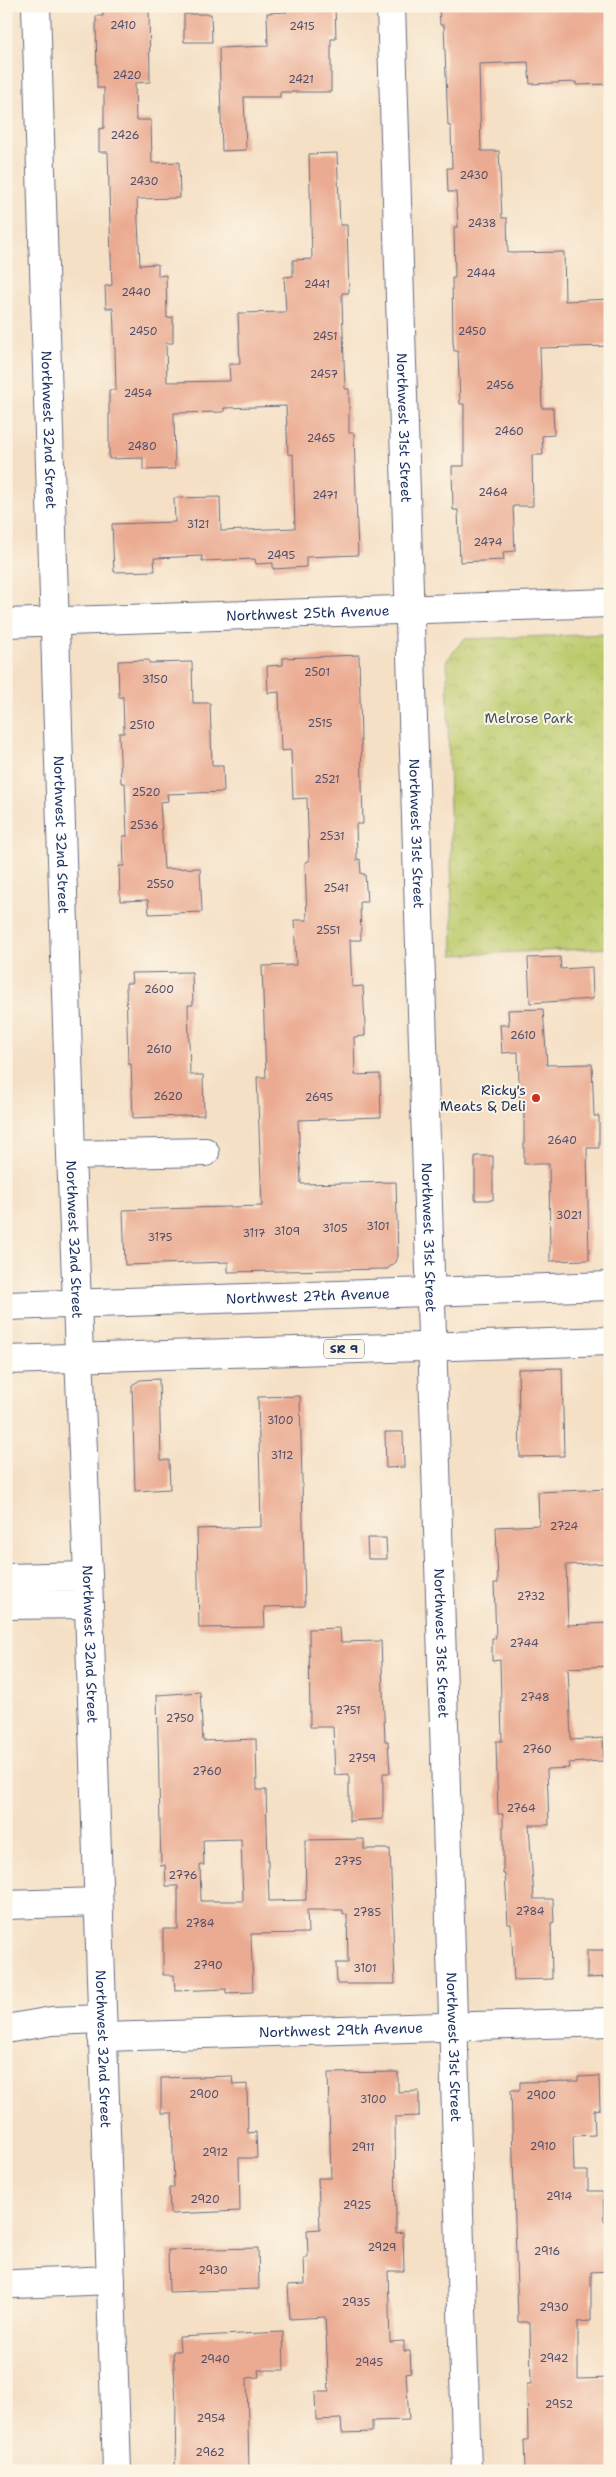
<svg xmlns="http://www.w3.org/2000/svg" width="616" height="2477" font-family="'Shantell Sans',sans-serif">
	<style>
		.park { fill: url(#park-crowns); stroke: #6c7c65 }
		.building { fill: #ebab92; fill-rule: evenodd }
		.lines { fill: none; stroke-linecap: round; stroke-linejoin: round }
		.minor-casing { stroke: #676d82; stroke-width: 30 }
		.highway-casing { stroke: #676d82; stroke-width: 30 }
		.minor { stroke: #fff; stroke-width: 28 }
		.highway { stroke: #fff; stroke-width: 28 }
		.poi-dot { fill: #c8321e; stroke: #fcf5e5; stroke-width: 2 }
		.labels { text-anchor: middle; stroke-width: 4; stroke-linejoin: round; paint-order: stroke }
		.number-label { font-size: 11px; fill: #4f4e6b }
		.shield { fill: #fcf5e5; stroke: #5e6a86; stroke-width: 1 }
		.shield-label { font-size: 12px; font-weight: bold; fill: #1b2f5e }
		.street-label { font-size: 14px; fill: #1b2f5e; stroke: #fcf5e5 }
		.park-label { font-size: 14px; fill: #435662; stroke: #fcf5e5 }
		.poi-label { font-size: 14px; fill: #1b2f5e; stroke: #fcf5e5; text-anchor: end }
	</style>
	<defs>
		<pattern id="park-crowns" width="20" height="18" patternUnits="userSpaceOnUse" patternTransform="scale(1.25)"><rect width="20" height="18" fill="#bcca6c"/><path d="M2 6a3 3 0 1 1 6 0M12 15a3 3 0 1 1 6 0" fill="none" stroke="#a1ae60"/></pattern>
	</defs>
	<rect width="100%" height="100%" fill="#fcf5e5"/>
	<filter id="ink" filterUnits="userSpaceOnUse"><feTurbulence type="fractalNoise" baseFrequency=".02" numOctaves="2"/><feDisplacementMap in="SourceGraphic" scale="10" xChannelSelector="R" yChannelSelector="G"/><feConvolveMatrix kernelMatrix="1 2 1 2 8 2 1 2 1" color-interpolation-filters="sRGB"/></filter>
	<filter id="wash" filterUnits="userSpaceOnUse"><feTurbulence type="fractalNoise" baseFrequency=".0096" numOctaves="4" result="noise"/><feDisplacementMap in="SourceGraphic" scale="20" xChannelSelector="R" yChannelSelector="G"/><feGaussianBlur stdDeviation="1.12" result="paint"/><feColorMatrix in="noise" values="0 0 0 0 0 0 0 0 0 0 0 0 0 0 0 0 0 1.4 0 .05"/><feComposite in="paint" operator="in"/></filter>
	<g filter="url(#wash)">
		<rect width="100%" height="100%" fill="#f5e0c6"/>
		<!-- park -->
		<path class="park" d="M610 634V948L453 955 447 660 464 639Z"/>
		<g id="blocks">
			<!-- building -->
			<path class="building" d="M103 6H149L150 82 135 83 136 120H151L152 163 179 162 180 198 137 199 140 265 158 264V276L166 275 167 318 173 317V343H166L167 382 230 381 229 364H240L238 313 286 312 284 277 293 276V260L312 259 309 154 337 153 340 225H347L349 293H342V302L345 389H349V433H354L358 555 306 557V567L273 569V563L256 564 255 559 202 561V556L154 558 155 571 114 572 112 524 175 522 174 498 220 497 221 531 295 528 293 454 288 455 286 406 224 408V412L174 413 175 469 143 470V458L109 459V390H116L115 351 113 308H106L105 286 112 285 110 226 108 152H99V129L104 128V88H97L96 16H103Z
				M287 6H335L336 39H331V92H280V97H244L246 150 222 151 219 48 268 46 267 13 287 12Z
				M439 6H587V11L610 10V84L576 85V82L530 84 528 62 479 64 481 151H499L502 218H507L508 253 564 252 565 301 610 299V346L540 348 542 408H553L554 435 542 436 543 455H532L533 506H513L515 551 503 552 504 560 460 562 458 510H453L452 466H464V404H460L458 351H454L453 341 452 278H455L454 227H458L456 192H448L447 168H452L451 126H448L444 25H440Z
				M184 14H211L212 42H184Z
				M359 655 363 824H356L357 860 360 859 361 874H365L367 902H360L361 940H350L352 987 363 986 365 1024V1036L354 1037 355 1075 380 1074 381 1117 298 1120 301 1184 396 1182 398 1256 396 1262 387 1269 228 1272V1262L125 1265 123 1210 262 1206 257 1077H266L262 966 296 965 294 920H307L305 862 309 861 307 798 293 799 291 750 281 751 279 692 268 693 267 666 283 665V658Z
				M149 660V663L192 662 193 703H210L212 766H223L224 792 167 794 168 801 160 802 164 869 200 868 202 912 149 914 148 900 120 901 119 866H124L123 836H127L125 783H121L119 733H124L123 697H119L118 661Z
				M560 957 561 969 592 967 593 999 530 1003 528 958Z
				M192 972 193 1005H188L190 1075H203L204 1115 133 1118 131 1064H128L126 983H132L131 973Z
				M543 1009 547 1065 592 1064 594 1116H599V1148H587L589 1260 550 1261 549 1164H524V1109H520L518 1052 502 1053 500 1025H509L508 1010Z
				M475 1156H493V1200H475Z
				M562 1368 564 1456 520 1457 518 1369Z
				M159 1379 161 1460H169L170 1489 135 1491 132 1385 140 1380Z
				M300 1396 305 1606 264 1607 265 1627 199 1628 197 1529 261 1527 258 1397Z
				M385 1432H403L404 1467 386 1468Z
				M609 1489 610 1563 566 1565 568 1625 610 1623V1666L568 1668 571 1740 603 1738 604 1761 568 1763 569 1768 547 1769 549 1825H529L534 1899H553L554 1922 551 1923 552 1979 514 1980 511 1924H508L505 1874H503V1814H498L496 1741H502L500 1660 492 1661V1638H496L494 1583H498L496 1527 539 1525 538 1492Z
				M367 1538H386L387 1559H368Z
				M340 1628 341 1642 381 1641 385 1741H388L390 1773H383V1819L349 1821V1774L335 1775 333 1727H310L309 1629Z
				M200 1692 203 1741 256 1739 257 1790H266L269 1901 306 1900 305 1840 364 1839V1849H390L395 1984H337L336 1963H348L347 1914 343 1915V1910H307L308 1933 251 1934 253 1992 226 1993V1989L175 1991 174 1975H163V1929H178V1886H166L165 1865 161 1866 157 1695ZM241 1839 243 1901H201L200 1865H204L203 1840Z
				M587 1950H610V1977L587 1978Z
				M398 2072V2092L419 2091V2116L395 2117 396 2233 403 2232 404 2271H388L390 2342 404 2341V2351H410L411 2372 406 2373 409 2420 372 2421V2432L342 2433 341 2419 316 2420 315 2392H329L325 2317 290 2319 288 2285 305 2284 304 2258H308L307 2230 320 2229 318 2178H331L328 2073Z
				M232 2076 233 2085 247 2084 248 2133 256 2132 257 2158H239L240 2211 172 2214 170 2212 169 2188H174L172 2113H161V2078Z
				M599 2076 600 2109 594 2110 595 2135 573 2136 574 2171H588V2191H603L604 2221H610V2271L591 2272V2321L578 2322V2379L610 2378V2471H525L524 2440H528L527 2384H531L530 2322H518L511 2090H520V2082L578 2081V2077Z
				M258 2248 259 2289 169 2292 168 2250Z
				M283 2332 284 2370H258L259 2377 247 2378 249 2471H175L176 2403 173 2351H180L179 2337Z"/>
		</g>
	</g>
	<g filter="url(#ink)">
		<use href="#blocks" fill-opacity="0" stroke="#676d82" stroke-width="1"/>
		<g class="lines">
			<!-- minor casing -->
			<g class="minor-casing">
				<g id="minor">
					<path id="s1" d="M36 6 71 1155 88 1576 117 2471"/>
					<path id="s2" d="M391 6 467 2471"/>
					<path id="s3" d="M6 623 610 603"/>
					<path d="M71 1155 205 1152"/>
					<path d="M6 1578 88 1576"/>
					<path d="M6 1605 88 1604"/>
					<path d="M6 1905 98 1902"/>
					<path d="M6 2029 52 2021 101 2019"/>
					<path id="s4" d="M102 2037 610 2022"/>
					<path d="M15 2284 111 2280"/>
				</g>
			</g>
			<!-- highway casing -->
			<g class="highway-casing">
				<g id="highway">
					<path id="s5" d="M6 1306 610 1286"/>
					<path d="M6 1360 610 1341"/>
				</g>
			</g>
			<!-- minor -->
			<use href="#minor" class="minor"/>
			<!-- highway -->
			<use href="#highway" class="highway"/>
		</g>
	</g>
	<!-- markers -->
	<circle class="poi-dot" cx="536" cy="1098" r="5"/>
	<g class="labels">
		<!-- number labels -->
		<g class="number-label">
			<text x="123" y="29">2410</text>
			<text x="302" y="30">2415</text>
			<text x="127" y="79">2420</text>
			<text x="301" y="83">2421</text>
			<text x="125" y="139">2426</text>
			<text x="474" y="179">2430</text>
			<text x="144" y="185">2430</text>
			<text x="482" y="227">2438</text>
			<text x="481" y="277">2444</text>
			<text x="317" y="288">2441</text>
			<text x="136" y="296">2440</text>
			<text x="143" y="335">2450</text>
			<text x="472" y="335">2450</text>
			<text x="325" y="340">2451</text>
			<text x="324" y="378">2457</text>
			<text x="500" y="389">2456</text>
			<text x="138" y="397">2454</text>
			<text x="509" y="435">2460</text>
			<text x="321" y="442">2465</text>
			<text x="142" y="450">2480</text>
			<text x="493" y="496">2464</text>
			<text x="325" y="499">2471</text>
			<text x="198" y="528">3121</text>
			<text x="488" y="546">2474</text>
			<text x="281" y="559">2495</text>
			<text x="317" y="676">2501</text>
			<text x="155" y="683">3150</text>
			<text x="320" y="727">2515</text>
			<text x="142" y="729">2510</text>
			<text x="327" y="783">2521</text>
			<text x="146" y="796">2520</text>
			<text x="144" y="829">2536</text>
			<text x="332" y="840">2531</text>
			<text x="160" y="888">2550</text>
			<text x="336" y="892">2541</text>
			<text x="328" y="934">2551</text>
			<text x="159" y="993">2600</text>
			<text x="523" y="1039">2610</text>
			<text x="159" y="1053">2610</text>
			<text x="168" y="1100">2620</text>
			<text x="319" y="1101">2695</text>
			<text x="562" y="1144">2640</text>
			<text x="569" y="1219">3021</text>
			<text x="378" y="1230">3101</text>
			<text x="335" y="1232">3105</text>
			<text x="287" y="1235">3109</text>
			<text x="254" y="1237">3117</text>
			<text x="160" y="1241">3175</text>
			<text x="280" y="1424">3100</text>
			<text x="282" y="1459">3112</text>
			<text x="564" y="1530">2724</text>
			<text x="531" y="1600">2732</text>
			<text x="524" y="1647">2744</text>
			<text x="535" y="1701">2748</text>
			<text x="348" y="1714">2751</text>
			<text x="180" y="1722">2750</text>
			<text x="537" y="1753">2760</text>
			<text x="362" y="1762">2759</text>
			<text x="207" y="1775">2760</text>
			<text x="521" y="1812">2764</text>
			<text x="348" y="1865">2775</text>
			<text x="183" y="1879">2776</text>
			<text x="530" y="1915">2784</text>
			<text x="367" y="1916">2785</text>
			<text x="200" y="1927">2784</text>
			<text x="208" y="1969">2790</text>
			<text x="365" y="1972">3101</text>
			<text x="204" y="2098">2900</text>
			<text x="541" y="2099">2900</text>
			<text x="373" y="2103">3100</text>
			<text x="543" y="2150">2910</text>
			<text x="363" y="2151">2911</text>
			<text x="215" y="2156">2912</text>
			<text x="559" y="2200">2914</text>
			<text x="205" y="2203">2920</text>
			<text x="357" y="2209">2925</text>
			<text x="382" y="2251">2929</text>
			<text x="547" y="2255">2916</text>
			<text x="213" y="2274">2930</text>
			<text x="356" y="2306">2935</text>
			<text x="554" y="2311">2930</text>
			<text x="554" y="2362">2942</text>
			<text x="215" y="2363">2940</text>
			<text x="369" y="2366">2945</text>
			<text x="559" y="2408">2952</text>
			<text x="211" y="2422">2954</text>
			<text x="210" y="2456">2962</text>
		</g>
		<!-- shield labels -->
		<rect class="shield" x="324" y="1339.5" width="40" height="19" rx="4"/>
		<g class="shield-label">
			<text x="344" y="1353">SR 9</text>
		</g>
		<!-- street labels -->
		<g class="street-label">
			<text dy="5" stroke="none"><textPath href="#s1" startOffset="424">Northwest 32nd Street</textPath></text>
			<text dy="5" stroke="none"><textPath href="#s2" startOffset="422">Northwest 31st Street</textPath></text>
			<text dy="5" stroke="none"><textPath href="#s3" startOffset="302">Northwest 25th Avenue</textPath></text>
			<text dy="5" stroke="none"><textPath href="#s1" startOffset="829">Northwest 32nd Street</textPath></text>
			<text dy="5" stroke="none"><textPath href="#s2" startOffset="828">Northwest 31st Street</textPath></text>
			<text dy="5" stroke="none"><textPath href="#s1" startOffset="1234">Northwest 32nd Street</textPath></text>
			<text dy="5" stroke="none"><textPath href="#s2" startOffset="1232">Northwest 31st Street</textPath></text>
			<text dy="5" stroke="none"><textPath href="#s5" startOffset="302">Northwest 27th Avenue</textPath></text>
			<text dy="5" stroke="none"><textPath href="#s1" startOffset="1639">Northwest 32nd Street</textPath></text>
			<text dy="5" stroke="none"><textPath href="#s2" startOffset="1638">Northwest 31st Street</textPath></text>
			<text dy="5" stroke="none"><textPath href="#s4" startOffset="239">Northwest 29th Avenue</textPath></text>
			<text dy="5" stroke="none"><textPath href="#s1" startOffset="2044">Northwest 32nd Street</textPath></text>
			<text dy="5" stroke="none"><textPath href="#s2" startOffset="2042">Northwest 31st Street</textPath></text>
		</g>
		<!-- park labels -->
		<g class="park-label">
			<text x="529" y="723">Melrose Park</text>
		</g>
		<!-- poi labels -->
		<g class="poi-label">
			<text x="526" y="1095">Ricky's<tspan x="526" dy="16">Meats &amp; Deli</tspan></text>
		</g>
	</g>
	<!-- margin -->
	<rect width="616" height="2477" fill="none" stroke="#fcf5e5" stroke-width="25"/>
</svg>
